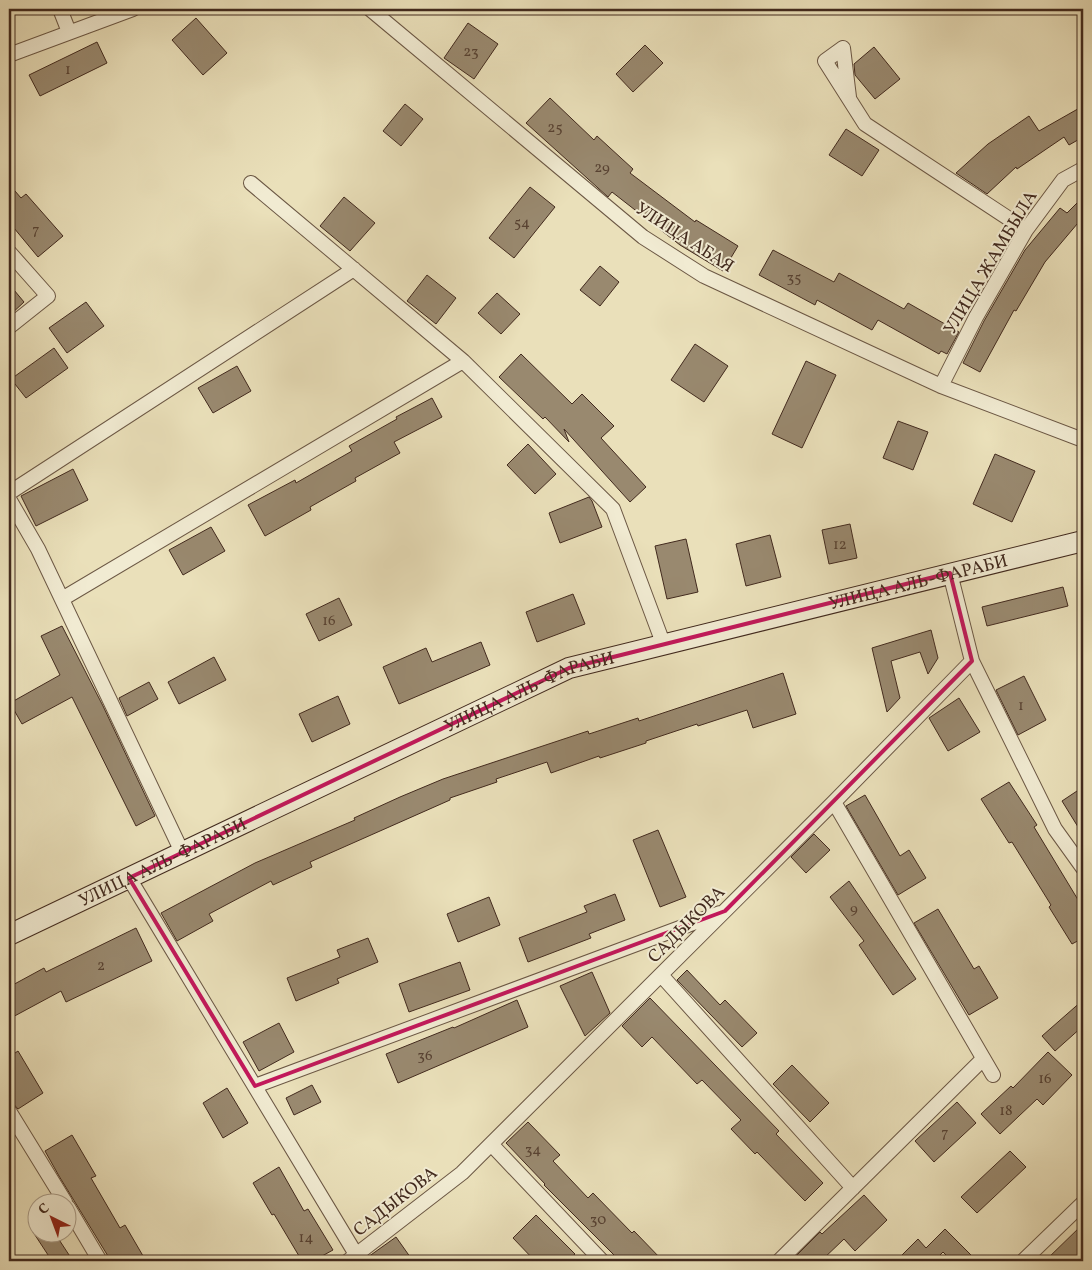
<svg xmlns="http://www.w3.org/2000/svg" width="1092" height="1270" font-family="Vollkorn,serif">
	<style>
		.building { fill: #99896f; stroke: #422a1e }
		.lines { fill: none; stroke-linecap: round; stroke-linejoin: round }
		.minor-casing { stroke: #6c5845; stroke-width: 16 }
		.secondary-casing { stroke: #422a1e; stroke-width: 22 }
		.minor { stroke: #f1ebd2; stroke-width: 14 }
		.secondary { stroke: #f1ebd2; stroke-width: 20 }
		.marked { fill: none; stroke: #c2185b; stroke-width: 4; stroke-linejoin: round }
		.labels { text-anchor: middle; stroke-width: 4; stroke-linejoin: round; paint-order: stroke }
		.number-label { font-size: 15px; fill: #584232 }
		.street-label { font-size: 18px; fill: #422a1e; stroke: #f1ebd2 }
	</style>
	<rect width="100%" height="100%" fill="#eae0ba"/>
	<filter id="stains"><feTurbulence type="fractalNoise" baseFrequency=".004" numOctaves="4"/><feColorMatrix values="0 0 0 0 .2 0 0 0 0 .09 0 0 0 0 .02 0 0 0 .5 -.17"/></filter>
	<radialGradient id="worn" r=".72"><stop offset=".6" stop-color="#630" stop-opacity="0"/><stop offset="1" stop-color="#630" stop-opacity=".3"/></radialGradient>
	<!-- building -->
	<path class="building" d="M196 18 227 53 203 75 172 40Z
		M468 23 498 44 474 79 444 58Z
		M97 42 107 63 40 96 29 75Z
		M645 45 663 63 633 92 616 74Z
		M874 47 900 79 875 99 855 75 854 64Z
		M550 98 594 140 597 136 633 169 630 173 695 222 696 220 738 246 723 271 680 245 612 192 608 197 526 123Z
		M405 104 423 119 401 146 383 131Z
		M1083 106V137L1069 145 1064 137 1017 169 1016 167 987 194 956 173 988 144 1029 116 1039 131Z
		M846 129 879 150 862 176 829 155Z
		M9 184 21 198 26 194 63 236 38 257 9 222Z
		M530 187 555 207 514 258 489 238Z
		M344 197 375 223 350 251 320 226Z
		M1083 197V217L1045 262 1016 311 1014 310 980 372 963 363 984 321 1025 250 1060 208 1067 213Z
		M773 250 834 282 839 273 904 309 908 303 959 332 947 354 941 351 939 354 878 320 872 330 817 300 815 305 759 275Z
		M600 266 619 282 600 306 580 290Z
		M427 275 456 298 436 324 407 301Z
		M9 284 24 302 9 316Z
		M497 293 520 314 501 334 478 313Z
		M86 302 104 326 67 353 49 328Z
		M695 344 728 366 704 402 671 380Z
		M54 348 68 368 26 398 11 379Z
		M521 354 572 404 582 394 614 426 601 438 646 487 630 502 564 429 569 442 545 417 543 419 499 377Z
		M806 361 836 375 802 448 772 434Z
		M237 366 251 391 213 413 198 388Z
		M432 398 442 417 394 442 400 453 355 478 356 481 310 507 311 510 265 536 248 505 295 480 296 483 352 451 349 446 397 419 396 417Z
		M898 421 928 432 913 470 883 458Z
		M528 444 556 474 535 494 507 465Z
		M995 454 1035 471 1012 522 973 504Z
		M73 469 88 500 36 526 21 496Z
		M589 497 592 501 602 527 560 543 549 513Z
		M850 524 857 558 829 564 822 530Z
		M211 527 225 551 183 575 169 550Z
		M770 535 781 577 746 586 736 544Z
		M686 539 698 592 667 599 655 546Z
		M1063 587 1068 606 987 626 982 607Z
		M573 594 585 624 537 642 526 612Z
		M339 598 352 625 319 641 306 614Z
		M62 626 103 706 155 816 136 826 72 697 22 724 10 703 60 675 41 636Z
		M931 630 938 658 928 674 920 652 891 661 900 698 887 712 872 648Z
		M481 642 490 665 399 704 383 667 426 648 432 662Z
		M214 657 226 680 179 704 168 682Z
		M783 673 796 714 753 728 747 710 698 726 697 724 646 741V743L600 758 599 756 551 773 547 762 496 779 497 782 450 798V800L310 862 312 867 273 885 271 881 209 914 213 921 177 941 161 913 255 863 355 820 354 818 400 797 443 779 588 731 589 734 638 718 639 721Z
		M1024 676 1046 720 1018 735 996 690Z
		M149 682 158 699 127 716 119 698Z
		M338 696 350 724 312 742 299 714Z
		M959 698 980 732 948 751 929 718Z
		M1009 782 1037 825 1034 827 1083 908V938L1072 944 1049 907 1051 905 1012 842 1009 843 981 799Z
		M1083 787V835L1062 801Z
		M865 795 900 856 909 850 926 878 898 895 846 806Z
		M658 830 686 897 660 907 633 840Z
		M814 834 830 850 806 873 791 857Z
		M849 881 916 979 893 995 859 945 864 941 830 897Z
		M615 894 625 920 589 934 591 938 528 962 519 938 587 912 584 906Z
		M489 897 500 925 458 942 447 914Z
		M938 909 974 969 979 966 998 998 969 1015 914 923Z
		M136 928 152 961 66 1002 61 991 9 1019V987L44 968 46 972Z
		M368 938 378 962 337 979 339 983 296 1001 287 978 340 957 337 950Z
		M460 962 470 990 409 1012 399 984Z
		M687 970 720 1005 725 1000 757 1033 742 1047 677 980Z
		M592 972 610 1013 585 1036 560 986Z
		M650 998 779 1131 776 1134 823 1183 805 1201 757 1152 755 1154 731 1129 741 1120 702 1080 697 1084 652 1037 642 1047 622 1026Z
		M517 1000 528 1027 398 1083 386 1054 453 1027 454 1028Z
		M1083 1000V1026L1055 1051 1042 1036Z
		M279 1023 294 1052 259 1071 243 1042Z
		M18 1051 43 1093 18 1109 9 1099V1057Z
		M1048 1052 1072 1075 1043 1105 1037 1099 1000 1134 981 1114 1011 1086 1013 1088Z
		M792 1065 829 1103 810 1122 773 1084Z
		M312 1085 321 1102 294 1115 286 1098Z
		M227 1088 248 1123 223 1138 203 1103Z
		M957 1102 976 1123 934 1162 915 1141Z
		M528 1122 560 1155 553 1161 588 1198 593 1193 632 1233 634 1231 663 1261H620L544 1185 545 1184 506 1143Z
		M72 1135 96 1176 91 1178 120 1228 125 1225 146 1261H111L59 1176 45 1151Z
		M1010 1151 1026 1167 977 1213 961 1197Z
		M279 1167 304 1211 308 1209 333 1250 313 1261H302L274 1214 272 1215 253 1183Z
		M864 1195 887 1220 855 1251 844 1239 821 1261H791L820 1232 822 1234Z
		M536 1215 575 1254 567 1261H535L513 1238Z
		M1083 1224V1261H1045Z
		M945 1229 977 1261H952L943 1252 937 1258 940 1261H896L918 1239 926 1248Z
		M33 1232H54L73 1261H52Z
		M396 1237 413 1261H369L368 1257Z"/>
	<g class="lines">
		<!-- minor casing -->
		<g class="minor-casing">
			<path id="minor" d="M60 9 69 32
				M370 9 643 237 704 276 941 386 1083 440
				M9 55 133 9
				M849 97 843 48 825 61 865 124 1026 230
				M251 183 463 361 613 509 663 643
				M9 252 48 296 9 327
				M941 386 976 317 1026 230 1063 180 1083 169
				M9 493 354 269
				M9 499 38 549 182 852
				M62 599 463 361
				M972 661 1055 829 1083 868
				M834 802 993 1075
				M129 878 360 1261
				M661 975 853 1188
				M255 1086 720 913
				M9 1111 65 1202
				M491 1144 602 1261
				M68 1207 100 1261
				M348 1261 462 1173 834 802 972 661 950 573
				M779 1261 983 1059
				M1023 1261 1083 1203"/>
		</g>
		<!-- secondary casing -->
		<g class="secondary-casing">
			<g id="secondary">
				<path id="s1" d="M9 935 569 668 1083 541"/>
			</g>
		</g>
		<!-- minor -->
		<use href="#minor" class="minor"/>
		<!-- secondary -->
		<use href="#secondary" class="secondary"/>
	</g>
	<!-- marked area -->
	<path class="marked" d="M950 573 972 661 725 911 255 1086 129 878 569 668Z"/>
	<g class="labels">
		<!-- number labels -->
		<g class="number-label">
			<text x="471" y="56">23</text>
			<text x="68" y="74">1</text>
			<text x="555" y="132">25</text>
			<text x="602" y="172">29</text>
			<text x="522" y="227">54</text>
			<text x="36" y="234">7</text>
			<text x="794" y="282">35</text>
			<text x="840" y="549">12</text>
			<text x="329" y="625">16</text>
			<text x="1021" y="710">1</text>
			<text x="854" y="913">9</text>
			<text x="101" y="970">2</text>
			<text x="425" y="1060">36</text>
			<text x="1045" y="1083">16</text>
			<text x="1006" y="1115">18</text>
			<text x="945" y="1137">7</text>
			<text x="533" y="1154">34</text>
			<text x="598" y="1224">30</text>
			<text x="306" y="1242">14</text>
		</g>
		<!-- street labels -->
		<g class="street-label">
			<text transform="translate(685 237) rotate(33)" y="6">УЛИЦА АБАЯ</text>
			<text transform="translate(990 262) rotate(-59)" y="6">УЛИЦА ЖАМБЫЛА</text>
			<text dy="6" stroke="none"><textPath href="#s1" startOffset="980">УЛИЦА АЛЬ-ФАРАБИ</textPath></text>
			<text dy="6" stroke="none"><textPath href="#s1" startOffset="575">УЛИЦА АЛЬ-ФАРАБИ</textPath></text>
			<text dy="6" stroke="none"><textPath href="#s1" startOffset="170">УЛИЦА АЛЬ-ФАРАБИ</textPath></text>
			<text transform="translate(686 924) rotate(-45)" y="6">САДЫКОВА</text>
			<text transform="translate(395 1201) rotate(-38)" y="6">САДЫКОВА</text>
		</g>
	</g>
	<!-- margin -->
	<rect width="1092" height="1270" fill="none" stroke="#eae0ba" stroke-width="30"/>
	<rect x="10" y="10" width="1072" height="1250" fill="none" stroke="#422a1e" stroke-width="2.5"/>
	<rect x="15" y="15" width="1062" height="1240" fill="none" stroke="#422a1e"/>
	<!-- north arrow -->
	<g transform="translate(52 1218) rotate(318)"><circle r="24" fill="#f1ebd2" stroke="#ab9e8a"/>
	<path d="M0-4L9 19L0 12L-9 19Z" fill="#8f2418"/>
	<text y="-8" font-size="14" font-weight="bold" text-anchor="middle" fill="#422a1e">С</text>
	</g>
	<rect width="100%" height="100%" filter="url(#stains)"/>
	<rect width="100%" height="100%" fill="url(#worn)"/>
</svg>
